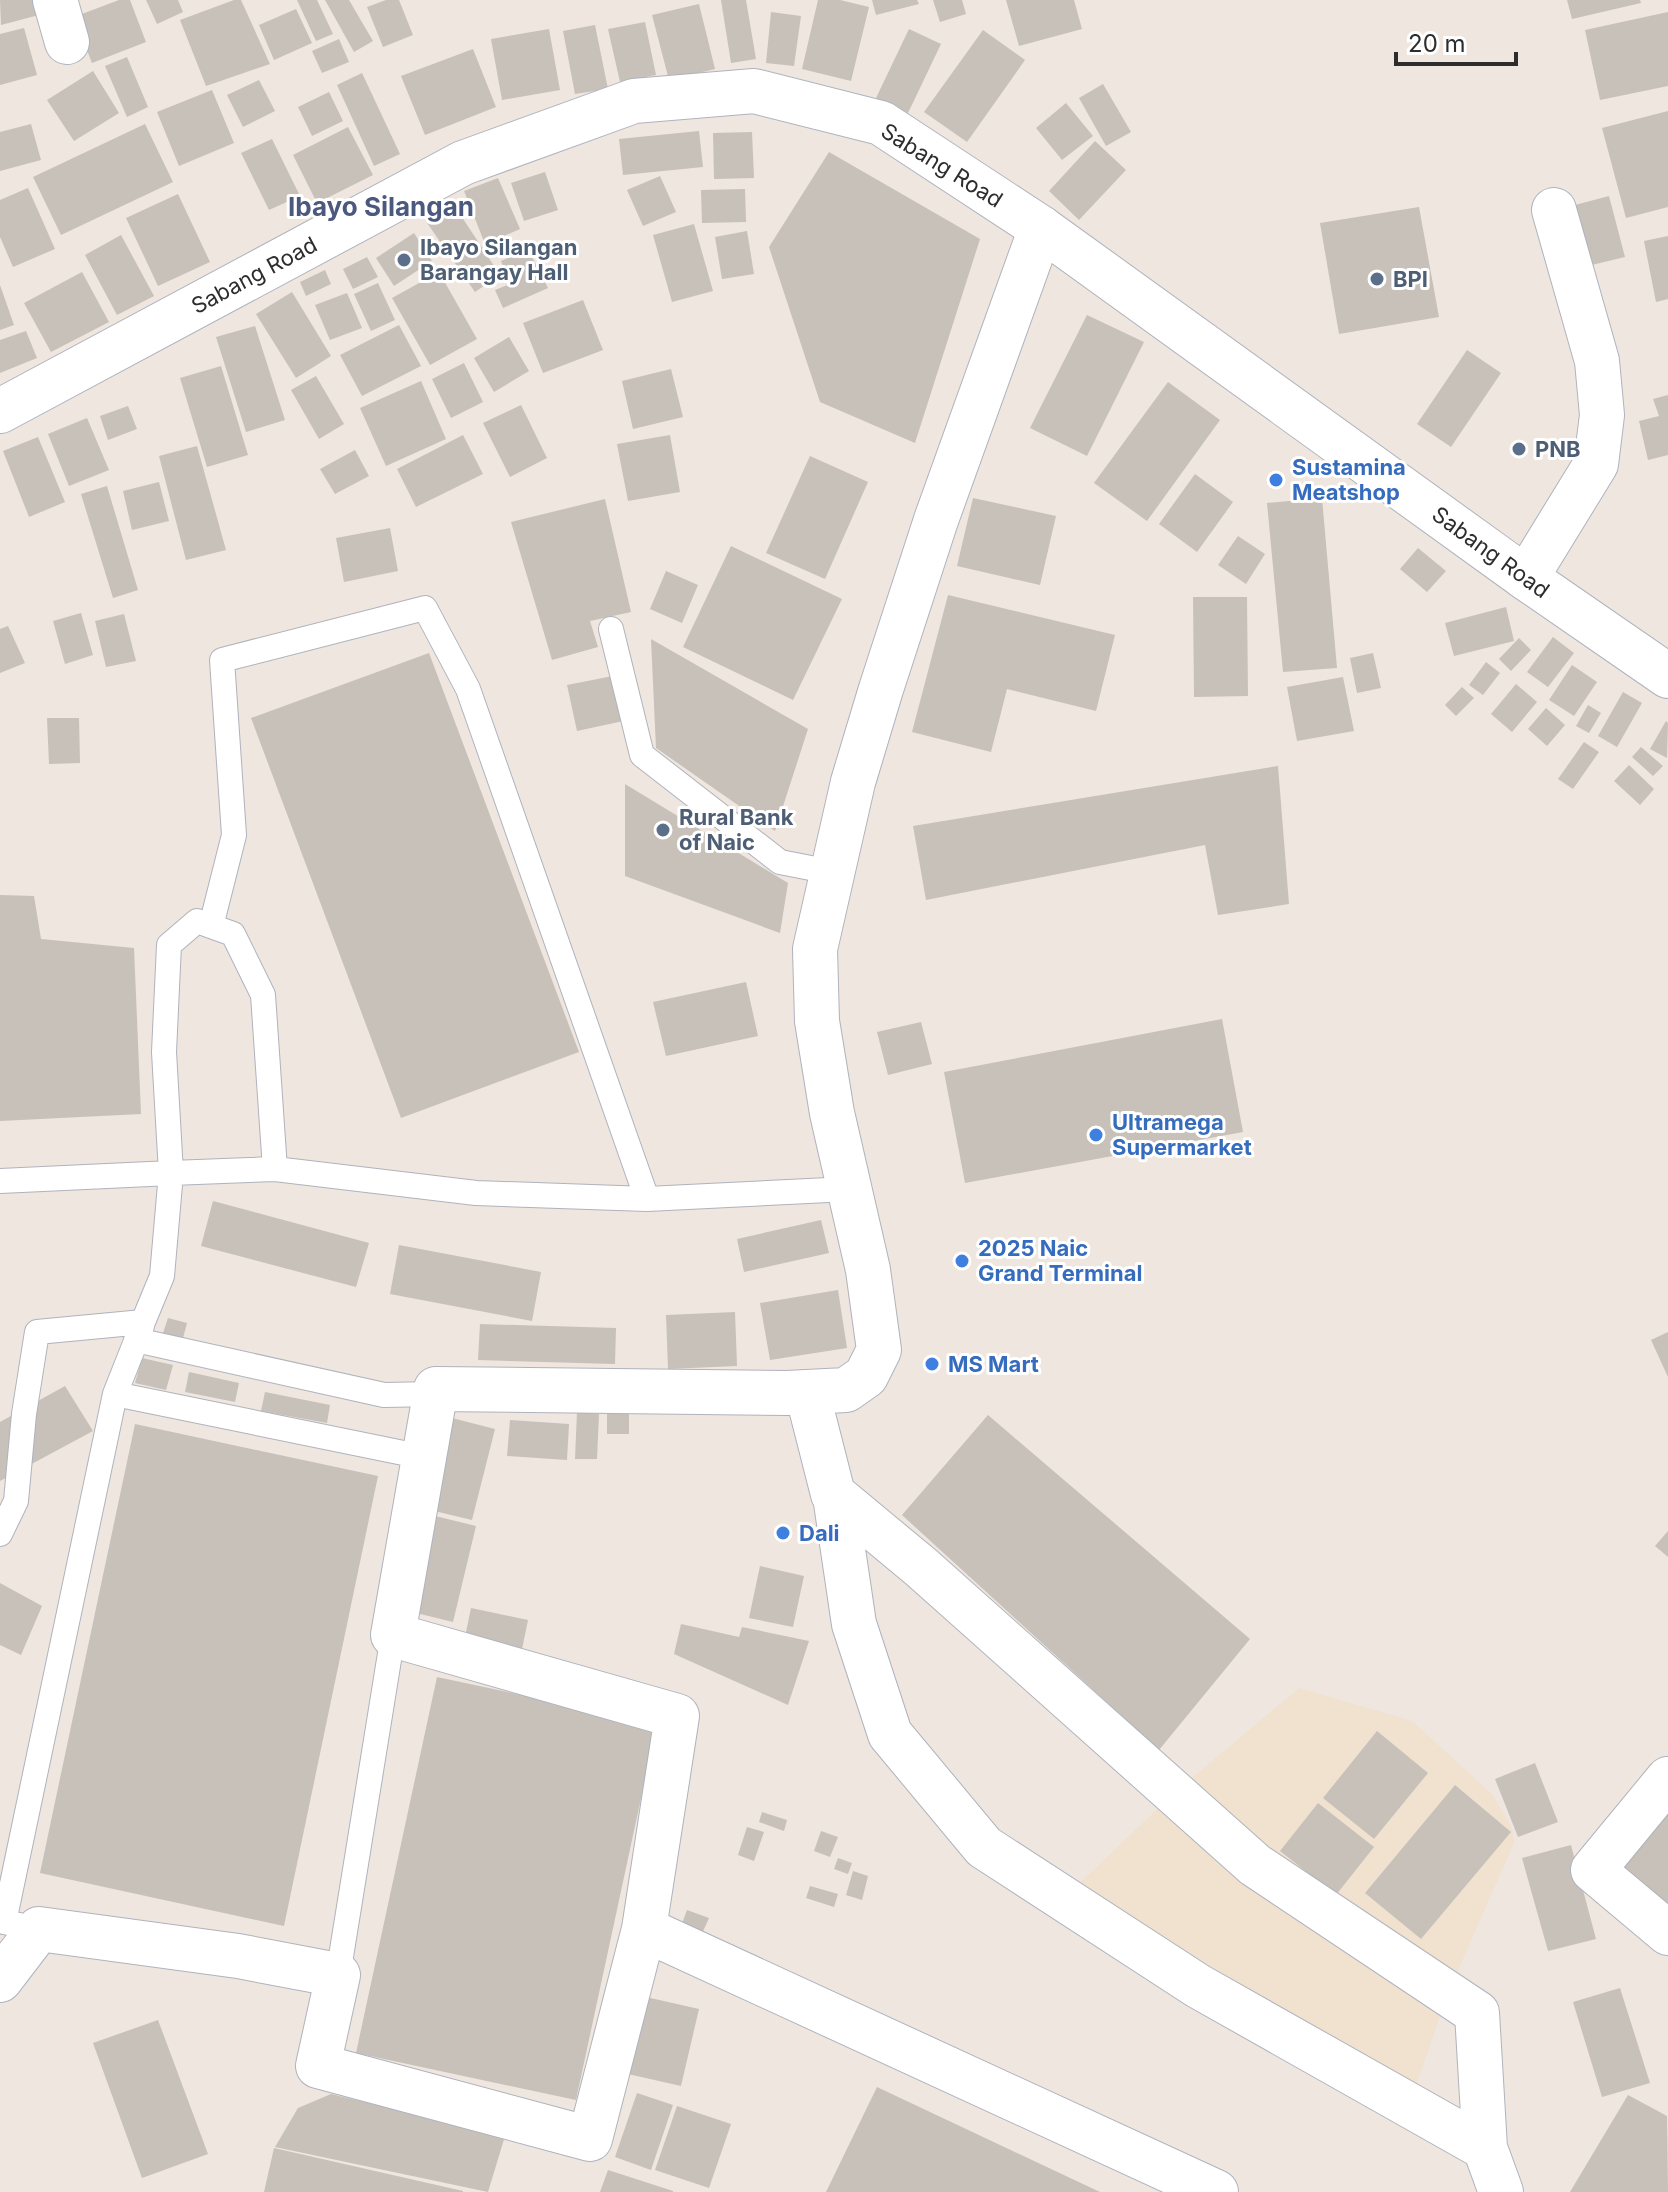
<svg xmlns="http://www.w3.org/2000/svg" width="1668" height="2192" font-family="Inter,sans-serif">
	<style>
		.education { fill: #f0e2cf }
		.building { fill: #c7c1ba }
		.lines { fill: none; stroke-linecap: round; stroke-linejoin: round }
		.service-casing { stroke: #afb3bd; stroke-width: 26 }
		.minor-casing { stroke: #afb3bd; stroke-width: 46 }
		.tertiary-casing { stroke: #afb3bd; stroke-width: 46 }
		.secondary-casing { stroke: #afb3bd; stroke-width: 46 }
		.service { stroke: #fff; stroke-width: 24 }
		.minor { stroke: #fff; stroke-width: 44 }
		.tertiary { stroke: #fff; stroke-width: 44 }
		.secondary { stroke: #fff; stroke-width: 44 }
		.service-dot { fill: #5c6f8a; stroke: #fff; stroke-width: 3 }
		.shop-dot { fill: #3f7fe0; stroke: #fff; stroke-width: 3 }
		.labels { text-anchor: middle; stroke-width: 6; stroke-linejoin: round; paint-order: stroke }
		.street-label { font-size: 22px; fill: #2d2d2d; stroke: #fff }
		.service-label { font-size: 22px; font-weight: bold; fill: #4e5e75; stroke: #fff; text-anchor: start }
		.shop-label { font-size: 22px; font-weight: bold; fill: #366cbe; stroke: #fff; text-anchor: start }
		.quarter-label { font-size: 26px; font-weight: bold; fill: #4c597f; stroke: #fff }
	</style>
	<rect width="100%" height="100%" fill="#eee6df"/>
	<!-- education -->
	<path class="education" d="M1299 1688 1412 1721 1492 1794 1512 1828 1514 1843 1448 1993 1409 2106 1063 1899 1174 1793Z"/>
	<!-- building -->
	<path class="building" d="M0 0H35L39 15 1 25Z
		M119 0H130L146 42 92 63 74 17Z
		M146 0H178L183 12 157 24Z
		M234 0H241L270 64 206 86 180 20Z
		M297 0H317L333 34 316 41Z
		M325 0H349L373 41 354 52Z
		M386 0H399L413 35 383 47 367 7Z
		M721 0H746L756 59 731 63Z
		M818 0H840L869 7 851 81 802 69Z
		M872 0H917L919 4 876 15Z
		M933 0H962L966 14 940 22Z
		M1006 0H1074L1082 29 1019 46Z
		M1567 0H1640L1641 3 1572 19Z
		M699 4 715 69 669 80 652 15Z
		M296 9 312 43 274 60 259 25Z
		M771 12 801 16 794 66 766 63Z
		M1668 12V86L1600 100 1585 30Z
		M645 22 656 75 620 82 608 29Z
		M595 25 608 89 575 94 563 31Z
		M24 28 37 75 0 85V34Z
		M549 29 560 90 502 100 491 39Z
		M909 29 941 44 908 113 876 98Z
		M983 30 1025 60 967 142 924 112Z
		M339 39 349 62 322 73 312 51Z
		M473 49 496 107 425 135 401 76Z
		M127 57 148 107 127 117 105 66Z
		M93 71 119 113 74 141 47 100Z
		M362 73 400 154 374 166 337 85Z
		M259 80 275 111 243 127 227 95Z
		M1103 84 1131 132 1106 146 1079 98Z
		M212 90 234 143 179 166 157 112Z
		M329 92 343 121 312 136 298 107Z
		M1066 103 1093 136 1062 160 1036 128Z
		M1668 111V207L1626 218 1602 128Z
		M31 124 41 160 0 171V132Z
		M145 124 173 182 61 235 33 177Z
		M348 127 373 175 317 203 293 155Z
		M699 131 703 167 623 175 619 139Z
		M752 132 754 178 714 179 713 133Z
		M272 139 300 196 269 210 241 153Z
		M1095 141 1126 170 1079 220 1049 191Z
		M829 152 980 239 915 443 820 402 769 247Z
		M545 172 558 210 524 221 511 183Z
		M660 176 676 212 643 226 627 190Z
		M498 178 520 229 485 244 464 191Z
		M28 188 55 249 13 267 0 237V200Z
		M745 189 746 222 702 223 701 190Z
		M178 194 210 262 158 286 126 218Z
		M1609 196 1625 257 1575 269 1560 209Z
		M452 202 500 275 475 292 425 220Z
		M1419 207 1439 317 1339 334 1320 223Z
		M694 224 713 291 672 302 653 235Z
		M747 231 754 274 722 279 715 237Z
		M414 233 432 261 394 286 376 258Z
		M121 235 154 296 117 315 85 255Z
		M1668 236V299L1656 302 1644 241Z
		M528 249 548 288 503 308 495 290 510 284 501 261Z
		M367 257 378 277 353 289 343 269Z
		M325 270 331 284 306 296 300 282Z
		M82 272 109 322 51 352 24 303Z
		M439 272 477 339 430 365 392 298Z
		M378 283 395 320 371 331 354 294Z
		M0 285 14 325 0 330Z
		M292 292 331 356 296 378 256 314Z
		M347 293 362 328 330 340 315 305Z
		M583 300 603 350 543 373 523 323Z
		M1087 315 1144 342 1087 456 1030 428Z
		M399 325 421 366 362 396 340 355Z
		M255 326 285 420 246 432 216 337Z
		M26 331 37 358 0 373V340Z
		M509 337 529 371 494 392 474 358Z
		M1467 350 1501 373 1451 447 1417 424Z
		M464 363 483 402 451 418 432 379Z
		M221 366 248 455 207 467 180 378Z
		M671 369 683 417 633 429 622 381Z
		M316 376 344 424 319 439 291 390Z
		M421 381 446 439 386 466 360 408Z
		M1168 382 1220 420 1147 521 1094 483Z
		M1668 395V455L1648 460 1639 421 1659 416 1653 399Z
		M521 405 547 458 510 477 483 423Z
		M128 406 137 429 108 440 100 416Z
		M87 418 109 470 69 486 48 434Z
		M463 435 483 474 416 507 397 469Z
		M670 435 680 492 628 501 617 444Z
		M38 437 65 502 29 517 3 451Z
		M197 446 226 550 186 560 159 456Z
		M355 450 369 476 335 494 320 469Z
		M810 456 868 482 825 579 766 553Z
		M1195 474 1233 502 1197 552 1159 524Z
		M159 482 169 521 132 530 123 491Z
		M107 486 138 590 113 598 81 494Z
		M973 498 1056 516 1040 585 957 566Z
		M1322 498 1337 668 1283 672 1267 503Z
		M605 499 631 612 590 621 598 647 552 660 511 522Z
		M390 528 398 571 344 582 336 538Z
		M1238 536 1265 554 1246 584 1218 565Z
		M731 546 842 599 793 700 683 647Z
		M1418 548 1446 571 1427 592 1400 569Z
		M666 571 698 585 682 623 650 609Z
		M948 595 1115 635 1096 711 1007 689 991 752 912 732Z
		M1193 597H1247L1248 696 1194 697Z
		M1506 607 1514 641 1454 656 1445 623Z
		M81 613 93 655 65 664 53 621Z
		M124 614 136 661 106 667 95 621Z
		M8 626 25 663 0 673V629Z
		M1553 637 1574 653 1548 687 1527 672Z
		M1519 638 1531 650 1511 671 1499 659Z
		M651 639 808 729 775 831 656 748Z
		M429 653 579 1052 401 1118 251 718Z
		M1373 653 1381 688 1357 693 1350 658Z
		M1486 662 1500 673 1483 695 1469 685Z
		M1572 665 1597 682 1574 716 1549 700Z
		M618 675 628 720 577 731 567 685Z
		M1343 677 1354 731 1297 741 1287 687Z
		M1516 684 1537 702 1512 732 1491 714Z
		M1462 687 1474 698 1456 716 1445 705Z
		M1623 692 1642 703 1617 747 1598 736Z
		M1588 705 1601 713 1589 733 1576 726Z
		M1546 708 1565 725 1547 746 1528 729Z
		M47 718H79L80 763 49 764Z
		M1666 721 1668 723 1667 758 1650 749Z
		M1584 742 1599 752 1573 789 1558 779Z
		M1641 747 1663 766 1653 776 1632 757Z
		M1629 765 1654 789 1640 805 1614 781Z
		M1278 766 1289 904 1218 915 1205 845 926 900 913 826Z
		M625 784 788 883 780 933 625 876Z
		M0 895 34 896 41 939 134 948 141 1114 0 1121Z
		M746 982 758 1036 666 1056 653 1002Z
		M1222 1019 1243 1132 965 1183 944 1072Z
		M921 1022 932 1064 888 1075 877 1032Z
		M213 1201 369 1243 356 1287 201 1246Z
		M821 1220 829 1253 744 1272 737 1239Z
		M399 1245 541 1272 532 1321 390 1294Z
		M838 1290 847 1348 770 1360 760 1303Z
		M735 1312 737 1366 668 1369 666 1315Z
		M168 1318 187 1323 183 1338 163 1333Z
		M480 1324 616 1328 615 1364 478 1360Z
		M1668 1332V1377L1651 1340Z
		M142 1358 173 1365 166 1390 135 1383Z
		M189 1372 239 1383 235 1402 185 1392Z
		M65 1386 93 1431 0 1481V1422Z
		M265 1392 330 1405 327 1423 261 1411Z
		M607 1410 629 1411V1434H607Z
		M577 1412 599 1414 597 1459H575Z
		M988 1415 1250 1639 1159 1750 902 1515Z
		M448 1417 495 1429 472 1520 426 1509Z
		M510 1420 569 1424 567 1460 507 1456Z
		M135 1424 378 1476 284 1926 40 1873Z
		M427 1514 476 1526 453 1622 404 1610Z
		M1668 1531V1557L1655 1546Z
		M760 1566 804 1576 793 1627 749 1618Z
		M0 1583 42 1606 21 1655 0 1645Z
		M471 1608 528 1620 521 1654 464 1642Z
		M681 1624 739 1637 742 1627 809 1641 788 1705 674 1654Z
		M437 1677 657 1724 576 2100 356 2053Z
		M1377 1731 1428 1773 1374 1839 1323 1798Z
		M1535 1763 1558 1822 1518 1837 1495 1779Z
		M1455 1785 1511 1832 1421 1939 1365 1893Z
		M1318 1803 1374 1847 1336 1895 1280 1851Z
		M1668 1809V1911L1611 1870Z
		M762 1812 787 1820 784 1831 759 1822Z
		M747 1827 764 1832 754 1861 738 1855Z
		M821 1831 838 1837 830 1857 814 1851Z
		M1571 1845 1596 1939 1548 1951 1522 1858Z
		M838 1858 852 1863 848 1874 834 1869Z
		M853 1871 868 1876 862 1900 846 1895Z
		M810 1886 838 1894 834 1907 806 1898Z
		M687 1910 709 1918 700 1938 680 1929Z
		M1620 1988 1650 2083 1602 2097 1573 2002Z
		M646 1997 699 2009 681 2086 628 2074Z
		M158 2020 208 2154 142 2178 93 2043Z
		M877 2087 1100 2192H826Z
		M637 2093 673 2105 651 2170 615 2157Z
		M331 2094 505 2136 488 2192 275 2147 298 2108Z
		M1628 2095 1667 2116 1668 2192H1570Z
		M677 2106 731 2124 709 2188 655 2170Z
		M274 2148 463 2191V2192H264Z
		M608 2170 673 2191V2192H600Z"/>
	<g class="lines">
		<!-- service casing -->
		<g class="service-casing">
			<path id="service" d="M611 629 642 755 780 862 831 872
				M211 926 234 835 222 660 425 608 468 689 647 1199
				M275 1169 263 995 233 934 197 921 169 945 164 1052 171 1173 275 1169 476 1193 647 1199 849 1189
				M0 1181 171 1173 162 1276 143 1322 37 1332 24 1414 16 1501 0 1534
				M136 1340 384 1395 435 1394
				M115 1394 142 1326
				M39 1929 4 1922 115 1394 423 1457
				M338 1975 393 1635"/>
		</g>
		<!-- minor casing -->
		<g class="minor-casing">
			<path id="minor" d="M55 0 67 42
				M1526 578 1596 464 1602 415 1597 361 1554 210
				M807 1392 833 1494 921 1567 1255 1865 1477 2013 1485 2148 1501 2192
				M835 1496 854 1624 890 1734 984 1847 1198 1986 1485 2148
				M1668 1779 1593 1870 1668 1933"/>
		</g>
		<!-- tertiary casing -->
		<g class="tertiary-casing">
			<path id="tertiary" d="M644 1929 1216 2192
				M0 1980 39 1929 238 1956 338 1975 318 2066 590 2139 644 1929 677 1716 393 1635 436 1389 787 1393 846 1390 866 1376 879 1350 868 1270 832 1113 817 1021 815 949 853 782 881 689 936 520 1041 228"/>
		</g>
		<!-- secondary casing -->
		<g class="secondary-casing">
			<path id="secondary" d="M0 411 463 163 634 101 754 91 881 123 1041 228 1526 578 1668 676"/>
		</g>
		<!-- service -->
		<use href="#service" class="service"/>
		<!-- minor -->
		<use href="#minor" class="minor"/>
		<!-- tertiary -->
		<use href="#tertiary" class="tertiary"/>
		<!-- secondary -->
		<use href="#secondary" class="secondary"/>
	</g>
	<!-- markers -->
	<g class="service-dot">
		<circle cx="404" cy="260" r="8"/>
		<circle cx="1377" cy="279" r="8"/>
		<circle cx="1519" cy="449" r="8"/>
		<circle cx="663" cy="830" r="8"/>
	</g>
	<g class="shop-dot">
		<circle cx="1276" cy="480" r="8"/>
		<circle cx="1096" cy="1135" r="8"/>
		<circle cx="962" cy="1261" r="8"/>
		<circle cx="932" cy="1364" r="8"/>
		<circle cx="783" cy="1533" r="8"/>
	</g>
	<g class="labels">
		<!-- street labels -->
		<g class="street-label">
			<text transform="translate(942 165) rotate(32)" y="8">Sabang Road</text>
			<text transform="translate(254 275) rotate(-28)" y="8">Sabang Road</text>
			<text transform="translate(1491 552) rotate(36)" y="8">Sabang Road</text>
		</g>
		<!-- service labels -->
		<g class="service-label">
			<text x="420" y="255">Ibayo Silangan<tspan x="420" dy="25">Barangay Hall</tspan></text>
			<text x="1393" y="287">BPI</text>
			<text x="1535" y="457">PNB</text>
			<text x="679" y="825">Rural Bank<tspan x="679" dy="25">of Naic</tspan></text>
		</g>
		<!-- shop labels -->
		<g class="shop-label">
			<text x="1292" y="475">Sustamina<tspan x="1292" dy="25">Meatshop</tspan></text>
			<text x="1112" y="1130">Ultramega<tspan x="1112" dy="25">Supermarket</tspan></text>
			<text x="978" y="1256">2025 Naic<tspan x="978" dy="25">Grand Terminal</tspan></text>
			<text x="948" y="1372">MS Mart</text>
			<text x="799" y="1541">Dali</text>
		</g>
		<!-- quarter labels -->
		<g class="quarter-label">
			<text x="381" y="216">Ibayo Silangan</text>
		</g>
	</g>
	<!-- scale -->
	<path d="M1396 52v12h120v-12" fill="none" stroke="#2d2d2d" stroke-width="4"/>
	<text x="1408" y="52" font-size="24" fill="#2d2d2d" stroke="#ffffff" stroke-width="6" paint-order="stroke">20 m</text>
</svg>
